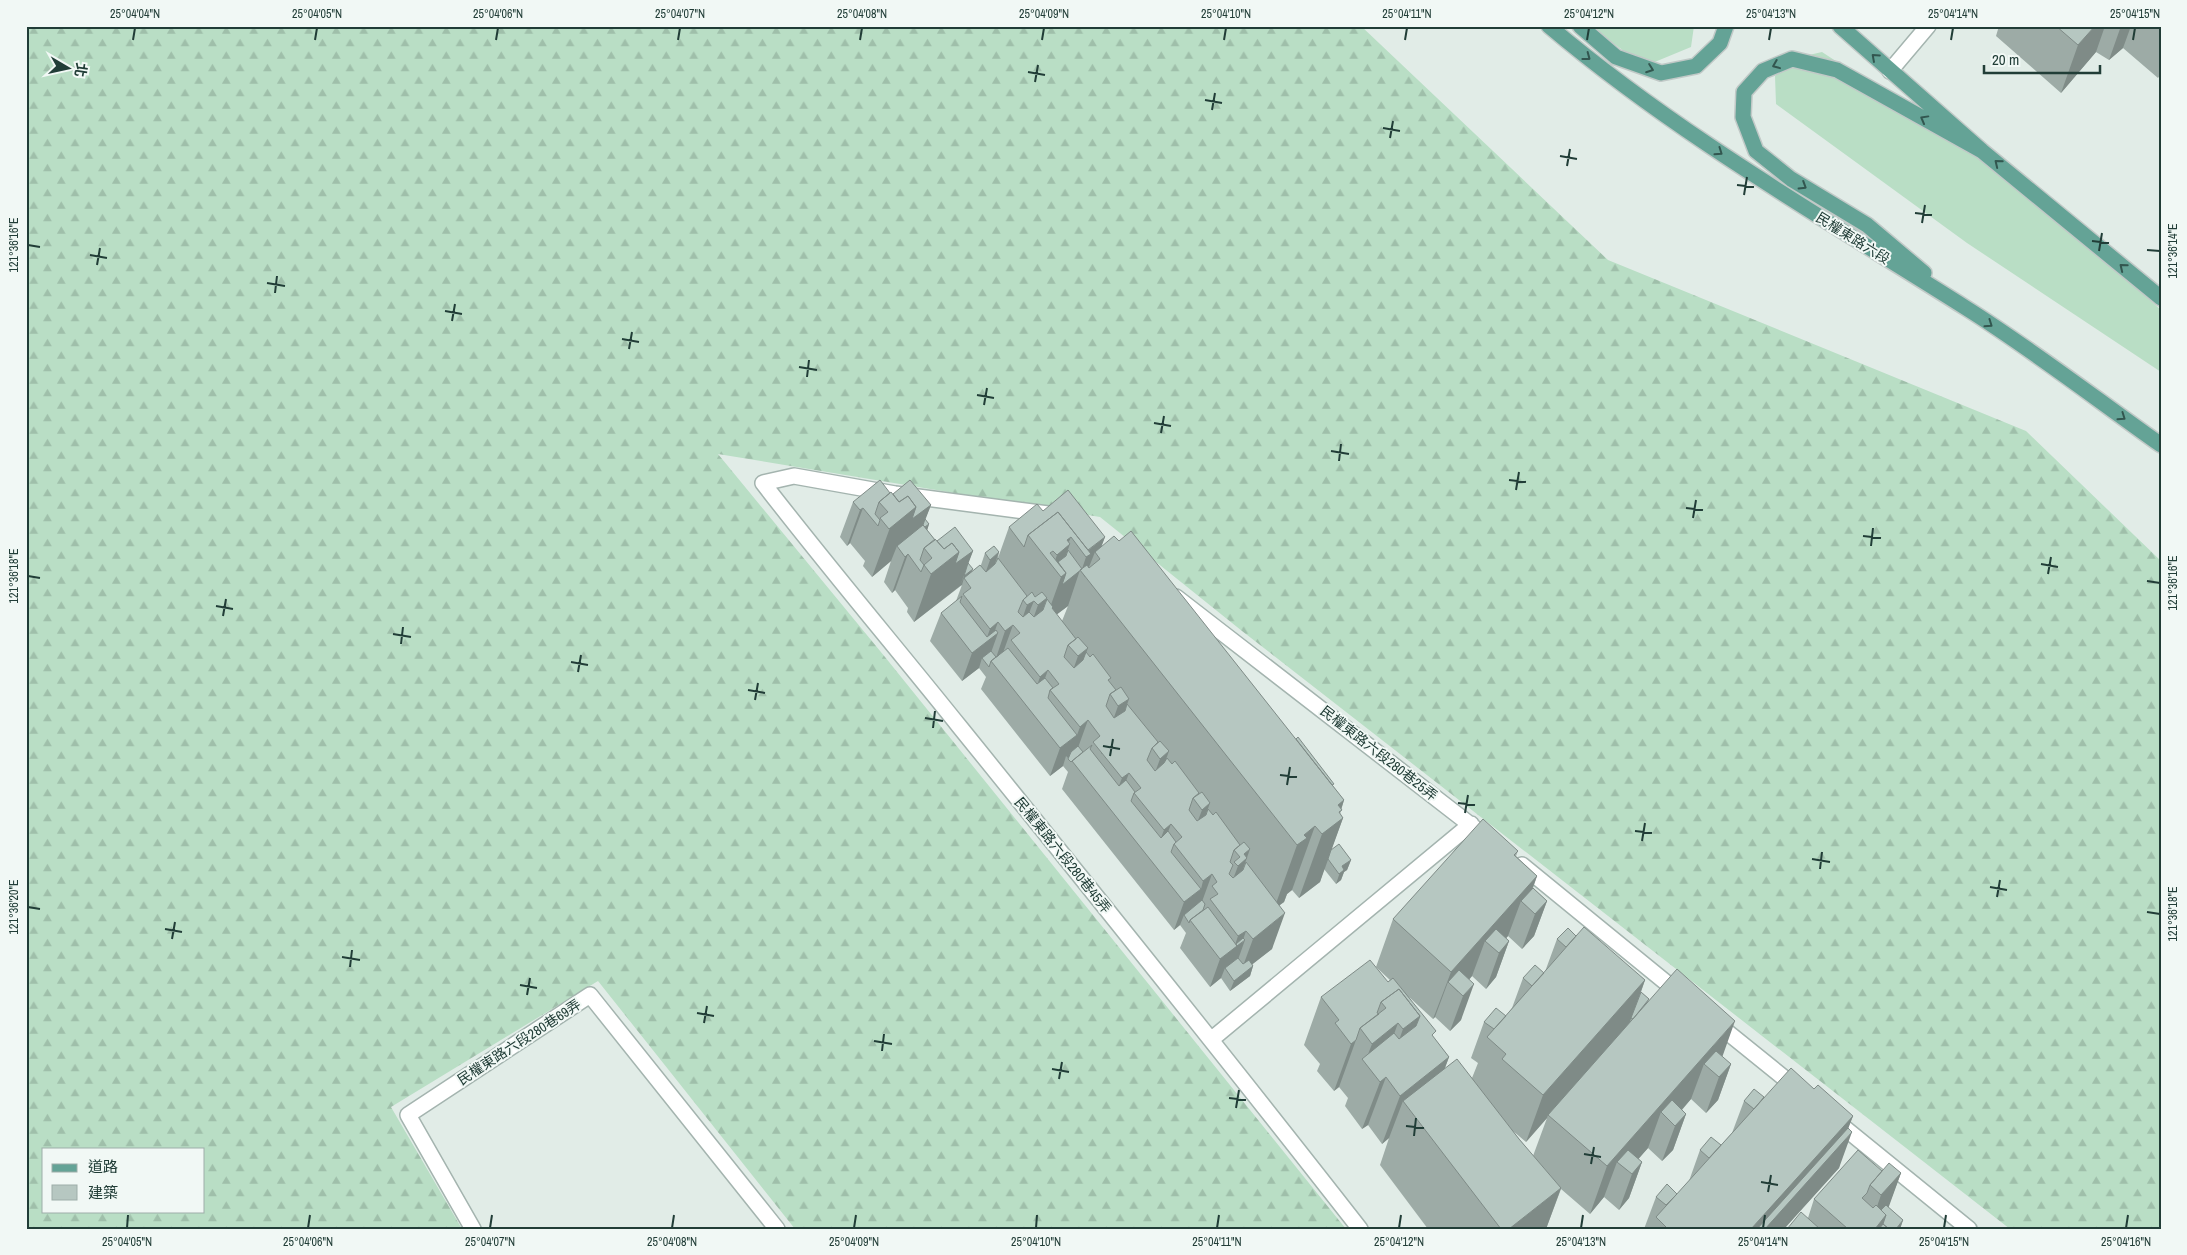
<svg xmlns="http://www.w3.org/2000/svg" width="2187" height="1255" font-family="'Archivo Narrow','Noto Sans TC',sans-serif">
	<style>
		.grass { fill: #b9dec5 }
		.forest { fill: url(#forest-firs); fill-rule: evenodd }
		.lines { fill: none; stroke-linecap: round; stroke-linejoin: round }
		.minor-casing { stroke: #a4b4af; stroke-width: 18 }
		.major-casing { stroke: #c1c9c7; stroke-width: 18 }
		.minor { stroke: #fff; stroke-width: 15 }
		.major { stroke: #64a396; stroke-width: 15 }
		.wall { fill: #9daba6; fill-rule: evenodd }
		.shaded-wall { fill: #7f8b87 }
		.building { fill: #b6c7c1; stroke: #7f8b87 }
		.oneway { stroke: #32564f }
		.ticks { fill: none; stroke: #213d37; stroke-width: 2 }
		.labels { text-anchor: middle; stroke-width: 4; stroke-linejoin: round; paint-order: stroke }
		.street-label { font-size: 14px; fill: #213d37; stroke: #f1f8f5 }
		.neatline { fill: none; stroke: #213d37; stroke-width: 2 }
		.ticks-label { font-size: 12px; text-anchor: middle; fill: #213d37 }
	</style>
	<defs>
		<pattern id="forest-firs" width="22" height="20" patternUnits="userSpaceOnUse" patternTransform="scale(1.25)"><rect width="22" height="20" fill="#b9dec5"/><path d="M5 1l3.5 6h-7zM16 11l3.5 6h-7z" fill="#9fbfaa"/></pattern>
	</defs>
	<rect width="100%" height="100%" fill="#e1ece7"/>
	<!-- grass -->
	<path class="grass" d="M1589 26H1694L1691 47 1645 66Z
		M1822 52 2001 169 2161 310V372L1967 243 1776 104 1775 76 1796 58Z"/>
	<!-- forest -->
	<path class="forest" d="M26 26H1361L1608 260 2026 431 2161 561V1229H2010L1242 631 1100 517 718 454 885 657 1346 1229H795L598 981 391 1107 462 1229H26ZM44 1149H204V1211H44Z"/>
	<g class="lines">
		<!-- minor casing -->
		<g class="minor-casing">
			<path id="minor" d="M1890 71 1928 26
				M1048 514 895 494 794 476 763 483C827 566 894 645 959 726 1094 893 1228 1060 1360 1229
				M1176 597 1490 840
				M1522 865 1680 994
				M1716 1023 1799 1090
				M1212 1039 1471 824
				M1836 1121 1969 1229
				M473 1229 408 1115 590 995 777 1229"/>
		</g>
		<!-- major casing -->
		<g class="major-casing">
			<path id="major" d="M1549 26C1678 135 1824 218 1966 308 2033 350 2096 399 2161 445
				M1580 26 1616 57 1661 73 1696 66 1720 43 1726 26
				M1840 26 1982 151 2161 298
				M1924 273 1867 225 1791 179 1756 151 1743 117 1744 92 1763 71 1792 59 1837 70 1982 151"/>
		</g>
		<!-- minor -->
		<use href="#minor" class="minor"/>
		<!-- major -->
		<use href="#major" class="major"/>
	</g>
	<!-- wall -->
	<path class="wall" d="M1999 26H2161V74L2158 78 2123 48 2109 60 2096 52 2061 93 1996 36Z
		M890 493 931 505 925 519 929 524 927 530 935 540 937 541 973 551 968 563 971 572 981 565 985 553 999 552 998 558 1009 527 1043 511 1105 537 1101 546 1333 786 1344 800 1340 814 1343 818 1331 850 1351 860 1347 870 1344 872 1341 880 1336 884 1324 869 1320 882 1299 898 1292 890 1287 894 1284 902 1280 905 1272 949 1252 964 1253 966 1250 976 1230 991 1221 978 1210 987 1180 948 1186 933 1180 925 1174 930 1062 789 1068 772 1063 766 1050 776 981 689 986 677 979 668 962 681 930 641 941 613 956 601 962 585 914 622 907 612 908 608 895 590 892 593 884 582 891 561 872 577 863 566 865 561 850 543 847 546 840 537 853 502ZM1068 606 1062 621 1056 615Z
		M1518 851 1516 856 1537 876 1533 888 1547 901 1534 936 1522 949 1508 936 1506 938 1509 941 1496 977 1486 989 1472 976 1469 980 1461 1020 1450 1031 1435 1017 1433 1019 1409 997 1434 1038 1449 1057 1445 1068 1472 1078 1478 1063 1471 1058 1484 1022 1506 1016 1512 1008 1523 978 1544 973 1546 969 1557 939 1576 936 1645 980 1641 992 1649 999 1648 1002 1722 1057 1731 1064 1718 1100 1706 1113 1691 1099 1682 1110 1686 1114 1673 1150 1662 1161 1648 1148 1638 1159 1642 1162 1629 1198 1619 1210 1604 1197 1590 1214 1561 1189 1546 1229H1428L1380 1165 1389 1138 1382 1144 1368 1125 1362 1129 1345 1106 1348 1098 1339 1087 1334 1091 1317 1071 1320 1064 1304 1045 1321 997 1388 982 1390 980 1376 967 1393 919ZM1547 1118 1533 1156 1513 1131 1526 1142Z
		M1764 1097 1853 1116 1848 1128 1839 1168 1784 1229H1644L1656 1197 1677 1194 1689 1181 1700 1150 1721 1145 1732 1133 1744 1101Z
		M1882 1171 1901 1173 1888 1207 1903 1220 1900 1229H1787L1808 1218 1814 1199Z"/>
	<!-- shaded-wall -->
	<path class="shaded-wall" d="M2095 26H2105L2096 52 2061 93 2078 45Z
		M2121 26H2131L2123 48 2109 60Z
		M931 505 921 531 929 524 926 534 897 546 891 561 872 577 895 514 916 507Z
		M863 508 850 543 847 546 860 510Z
		M1071 537 1067 546 1070 544 1059 574 1053 566 1057 555 1067 540Z
		M1105 537 1098 556 1095 552 1085 577 1080 570 1068 606 1044 624 1061 577 1066 573 1082 569 1086 557 1084 554Z
		M973 551 960 586 914 622 931 574 959 552Z
		M999 552 982 600 973 608 990 560Z
		M908 554 895 590 892 593 905 557Z
		M973 569 969 579 964 578 962 585 960 586 964 576Z
		M1047 598 1030 646 1021 653 1038 605Z
		M1034 601 1031 608 1017 647 1020 633 1018 631 1027 605Z
		M998 622 993 636 998 633 988 661 982 658 979 668 962 681 972 653 985 643 990 629Z
		M1013 625 1000 661 994 664 1005 631Z
		M1088 648 1070 695 1061 704 1078 656Z
		M1048 670 1035 706 1029 708 1040 677Z
		M1129 699 1112 747 1101 754 1118 706Z
		M1088 720 1075 756 1070 760 1066 756 1063 766 1050 776 1060 748 1077 735 1080 727Z
		M1169 751 1152 799 1143 805 1160 759Z
		M1129 773 1116 808 1110 809 1122 778Z
		M1344 800 1337 822 1343 818 1320 882 1299 898 1322 834 1338 805Z
		M1210 803 1193 850 1184 857 1202 810Z
		M1171 824 1158 859 1152 862 1164 830Z
		M1315 826 1292 890 1287 894 1284 902 1274 909 1297 845 1304 835Z
		M1250 849 1230 906 1220 914 1238 866 1244 854Z
		M1351 860 1347 870 1344 872 1341 880 1336 884 1342 866Z
		M1212 874 1199 910 1184 915 1180 925 1174 930 1184 902 1201 889 1203 881Z
		M1537 876 1526 906 1521 901 1508 936 1496 950 1485 941 1472 976 1458 992 1448 982 1435 1017 1433 1019 1451 972Z
		M1547 901 1534 936 1522 949 1535 914Z
		M1285 913 1272 949 1240 974 1253 939Z
		M1246 931 1242 943 1245 940 1235 968 1228 972 1237 946 1228 972 1225 968 1221 978 1210 987 1220 959 1234 948 1238 936Z
		M1509 941 1496 977 1486 989 1499 953Z
		M1253 966 1250 976 1230 991 1234 981Z
		M1645 980 1628 1027 1548 1115 1547 1118 1526 1142 1543 1095Z
		M1474 984 1461 1020 1450 1031 1463 996Z
		M1420 1016 1399 1074 1386 1077 1403 1029Z
		M1735 1021 1718 1069 1704 1064 1691 1099 1671 1122 1661 1112 1648 1148 1628 1171 1617 1162 1604 1197 1590 1214 1607 1166Z
		M1398 1023 1378 1079 1365 1062 1372 1044Z
		M1356 1040 1339 1087 1334 1091 1351 1044Z
		M1449 1057 1435 1094 1403 1101 1389 1138 1382 1144 1400 1096Z
		M1731 1064 1718 1100 1706 1113 1719 1077Z
		M1386 1077 1368 1125 1362 1129 1380 1082Z
		M1686 1114 1673 1150 1662 1161 1675 1126Z
		M1853 1116 1843 1142 1852 1132 1839 1168 1784 1229H1751Z
		M1642 1162 1629 1198 1619 1210 1632 1174Z
		M1901 1173 1888 1209 1871 1224 1881 1195Z
		M1561 1188 1546 1229H1509Z
		M1886 1215 1882 1229H1875Z
		M1903 1220 1900 1229H1896Z"/>
	<!-- building -->
	<path class="building" d="M2056 26H2095L2078 45Z
		M880 480 890 493 879 502 875 514 880 520 878 526 863 508 860 510 853 502Z
		M910 480 931 505 912 519 916 507 908 496 899 502 893 494Z
		M1068 490 1105 537 1088 550 1058 512 1028 535 1024 547 1009 527 1037 504 1043 511Z
		M891 492 899 502 908 496 916 507 889 529 880 518 888 512 879 502Z
		M1058 512 1091 554 1086 557 1071 537 1067 540 1070 544 1057 555 1053 551 1050 553 1066 573 1061 577 1028 535Z
		M925 519 929 524 925 527 923 525Z
		M923 525 935 540 924 548 920 560 924 565 921 572 908 554 905 557 897 546Z
		M955 527 973 551 955 564 959 552 952 543 944 549 937 541Z
		M1131 531 1344 800 1338 805 1342 810 1339 812 1343 818 1322 834 1315 826 1304 835 1307 838 1297 845 1080 570 1087 565 1089 568 1100 559 1095 552 1114 536 1119 541Z
		M935 539 944 549 952 543 959 552 931 574 924 565 932 558 924 548Z
		M994 546 999 552 990 560 985 553Z
		M1068 550 1082 569 1062 585 1066 573 1058 562 1066 556Z
		M998 558 1027 596 1023 600 1018 612 1023 617 1029 612 1034 617 1043 610 1047 599 1053 607 1052 608 1076 639 1068 645 1064 657 1074 668 1083 660 1086 652 1090 657 1093 654 1111 678 1108 680 1116 690 1110 694 1106 706 1114 718 1125 711 1127 704 1158 742 1152 748 1147 760 1155 771 1164 763 1167 758 1172 764 1175 761 1199 793 1193 798 1189 810 1197 821 1206 815 1208 809 1213 815 1216 812 1240 845 1234 850 1230 862 1233 865 1229 874 1233 878 1243 870 1246 862 1285 913 1253 939 1246 931 1238 936 1210 899 1218 894 1212 886 1217 882 1212 874 1203 881 1174 844 1182 837 1171 824 1164 830 1134 793 1141 788 1129 773 1122 778 1093 742 1100 736 1088 720 1080 727 1050 690 1059 684 1048 670 1040 677 1011 640 1020 633 1013 625 1005 631 998 622 990 629 963 594 971 588 964 578 980 565 986 572 995 564Z
		M968 563 973 569 964 576Z
		M1032 592 1035 597 1042 592 1047 598 1038 605 1034 601 1027 605 1023 600Z
		M962 596 960 602 987 637 996 630 998 633 972 653 941 613Z
		M1078 637 1088 648 1078 656 1068 645Z
		M1008 648 1037 684 1045 678 1053 688 1050 690 1048 698 1077 735 1060 748 991 661Z
		M991 651 996 657 1000 654 991 661 989 667 982 658Z
		M1121 687 1129 699 1118 706 1110 694Z
		M1298 737 1334 784 1332 785 1296 739Z
		M1160 741 1169 751 1160 759 1152 748Z
		M1092 745 1090 749 1119 786 1126 780 1135 792 1134 793 1131 801 1161 838 1168 831 1176 842 1174 844 1171 852 1201 889 1184 902 1072 761Z
		M1078 746 1083 752 1072 761 1071 762 1068 759 1071 752Z
		M1202 792 1210 803 1202 810 1193 798Z
		M1483 819 1518 851 1514 855 1537 876 1451 972 1393 919Z
		M1244 842 1250 849 1244 854 1247 858 1238 866 1234 862 1240 857 1234 850Z
		M1339 844 1351 860 1342 866 1344 870 1339 874 1328 859 1331 850Z
		M1533 888 1547 901 1535 914 1521 901Z
		M1202 900 1205 904 1203 910 1190 920 1189 923 1184 915Z
		M1208 907 1237 946 1220 959 1190 920Z
		M1584 927 1645 980 1543 1095 1502 1059 1506 1054 1487 1037Z
		M1568 928 1576 936 1566 947 1557 939Z
		M1496 929 1509 941 1499 953 1485 941Z
		M1243 938 1245 940 1237 946 1236 944Z
		M1238 958 1243 964 1249 960 1253 966 1234 981 1225 968Z
		M1370 960 1388 982 1393 978 1436 1031 1432 1035 1449 1057 1400 1096 1386 1077 1380 1082 1362 1059 1394 1033 1399 1039 1416 1026 1420 1016 1399 989 1381 1002 1377 1013 1379 1014 1360 1028 1356 1040 1351 1044 1335 1023 1339 1020 1321 997Z
		M1535 965 1544 973 1532 986 1523 978Z
		M1677 969 1735 1021 1607 1166 1548 1115Z
		M1459 970 1474 984 1463 996 1448 982Z
		M1399 989 1420 1016 1403 1029 1398 1023 1372 1044 1360 1028 1386 1008 1381 1002Z
		M1641 992 1649 999 1633 1019 1631 1018Z
		M1496 1008 1506 1016 1494 1029 1484 1022Z
		M1716 1051 1731 1064 1719 1077 1704 1064Z
		M1457 1059 1519 1139 1561 1188 1509 1229H1501L1403 1101Z
		M1791 1068 1814 1089 1818 1085 1853 1116 1751 1229H1668L1656 1217Z
		M1754 1089 1764 1097 1754 1109 1744 1101Z
		M1672 1100 1686 1114 1675 1126 1661 1112Z
		M1848 1128 1852 1132 1765 1229H1757Z
		M1711 1137 1721 1145 1709 1158 1700 1150Z
		M1628 1150 1642 1162 1632 1174 1617 1162Z
		M1858 1150 1882 1171 1870 1185 1867 1193 1862 1198 1873 1208 1876 1205 1886 1215 1875 1229H1848L1814 1199Z
		M1889 1163 1901 1173 1881 1195 1870 1185Z
		M1667 1184 1677 1194 1666 1205 1656 1197Z
		M1886 1205 1903 1220 1896 1229H1889L1883 1224 1886 1215 1881 1210Z
		M1801 1212 1820 1229H1787Z
		M1883 1224 1889 1229H1879Z"/>
	<!-- one-way arrows -->
	<defs><path id="oneway-chevron" d="M-2-3.5L2.5 0L-2 3.5" fill="none" stroke-width="1.6" stroke-linecap="round" stroke-linejoin="round" transform="scale(1.25)"/></defs>
	<g class="oneway">
		<use href="#oneway-chevron" transform="translate(1587 57) rotate(37)"/>
		<use href="#oneway-chevron" transform="translate(1875 57) rotate(-138)"/>
		<use href="#oneway-chevron" transform="translate(1776 65) rotate(158)"/>
		<use href="#oneway-chevron" transform="translate(1650 69) rotate(20)"/>
		<use href="#oneway-chevron" transform="translate(1924 119) rotate(-151)"/>
		<use href="#oneway-chevron" transform="translate(1719 152) rotate(35)"/>
		<use href="#oneway-chevron" transform="translate(1998 163) rotate(-141)"/>
		<use href="#oneway-chevron" transform="translate(1803 186) rotate(32)"/>
		<use href="#oneway-chevron" transform="translate(2123 267) rotate(-141)"/>
		<use href="#oneway-chevron" transform="translate(1989 324) rotate(35)"/>
		<use href="#oneway-chevron" transform="translate(2122 417) rotate(35)"/>
	</g>
	<!-- ticks -->
	<path class="ticks" d="M133 40 135 28M315 40 317 28M496 40 498 28M678 40 680 28M860 40 862 28M1042 40 1044 28M1224 40 1226 28M1405 40 1407 28M1587 40 1589 28M1769 40 1771 28M1951 40 1953 28M2133 40 2135 28M1028 72 1045 75M1035 82 1038 65M1205 100 1222 103M1212 110 1215 93M1383 128 1400 131M1390 138 1393 121M1560 156 1577 159M1567 166 1570 149M1737 185 1754 187M1744 195 1747 177M1915 213 1932 215M1922 223 1925 205M2092 241 2109 243M28 245 40 247M2147 250 2160 251M2099 251 2102 233M90 255 107 258M97 265 100 248M267 283 285 286M275 293 277 276M445 311 462 314M452 321 455 304M622 339 639 342M629 349 632 332M799 367 817 370M807 377 809 360M977 395 994 398M984 405 987 388M1154 423 1171 426M1161 433 1164 416M1331 451 1349 454M1339 461 1341 444M1509 480 1526 482M1516 490 1519 472M1686 508 1703 510M1693 518 1696 500M1863 536 1881 538M1871 546 1873 528M2041 564 2058 567M2048 574 2051 557M28 576 40 578M2147 581 2160 583M216 606 233 609M223 616 226 599M393 634 411 637M401 644 403 627M571 662 588 665M578 672 581 655M748 690 765 693M755 700 758 683M925 718 943 721M933 728 935 711M1103 746 1120 749M1110 756 1113 739M1280 775 1297 777M1287 785 1290 767M1458 803 1475 805M1465 813 1468 795M1635 831 1652 833M1642 841 1645 823M1812 859 1830 862M1820 869 1822 852M1990 887 2007 890M1997 897 2000 880M28 907 40 909M2147 912 2160 914M165 929 182 932M172 939 175 922M342 957 360 960M350 967 352 950M520 985 537 988M527 995 530 978M697 1013 714 1016M704 1023 707 1006M874 1041 892 1044M882 1051 884 1034M1052 1069 1069 1072M1059 1079 1062 1062M1229 1098 1246 1100M1236 1108 1239 1090M1406 1126 1424 1128M1414 1136 1416 1118M1584 1154 1601 1157M1591 1164 1594 1147M1761 1182 1778 1185M1768 1192 1771 1175M127 1228 128 1215M308 1228 310 1215M490 1228 492 1215M672 1228 674 1215M854 1228 856 1215M1036 1228 1037 1215M1217 1228 1219 1215M1399 1228 1401 1215M1581 1228 1583 1215M1763 1228 1765 1215M1944 1228 1946 1215M2126 1228 2128 1215"/>
	<g class="labels">
		<!-- street labels -->
		<g class="street-label">
			<text transform="translate(1853 238) rotate(32)" y="5">民權東路六段</text>
			<text transform="translate(1379 753) rotate(38)" y="5">民權東路六段280巷25弄</text>
			<text transform="translate(1063 855) rotate(51)" y="5">民權東路六段280巷45弄</text>
			<text transform="translate(519 1042) rotate(-33)" y="5">民權東路六段280巷69弄</text>
		</g>
	</g>
	<!-- border -->
	<rect width="2187" height="1255" fill="none" stroke="#f1f8f5" stroke-width="55"/>
	<!-- legend -->
	<rect x="42" y="1148" width="162" height="65" fill="#f1f8f5" stroke="#9eada9"/>
	<rect x="52" y="1164" width="25" height="8" fill="#64a396" stroke="#9eada9"/>
	<text x="88" y="1172" font-size="15" fill="#213d37">道路</text>
	<rect x="52" y="1185" width="25" height="15" fill="#b6c7c1" stroke="#9eada9"/>
	<text x="88" y="1198" font-size="15" fill="#213d37">建築</text>
	<!-- north arrow -->
	<g transform="translate(68 68) rotate(99)" stroke="#f1f8f5" stroke-width="4" paint-order="stroke">
	<path d="M0-4L9 19L0 12L-9 19Z" fill="#213d37"/>
	<text y="-8" font-size="14" font-weight="bold" text-anchor="middle" fill="#213d37">北</text>
	</g>
	<!-- scale -->
	<path d="M1984 65v8h116v-8" fill="none" stroke="#213d37" stroke-width="2.5"/>
	<text x="1992" y="65" font-size="15" fill="#213d37" stroke="#f1f8f5" stroke-width="4" paint-order="stroke">20 m</text>
	<rect x="28" y="28" width="2132" height="1200" class="neatline"/>
	<g class="ticks-label">
		<text x="135" y="18">25°04'04"N</text>
		<text x="317" y="18">25°04'05"N</text>
		<text x="498" y="18">25°04'06"N</text>
		<text x="680" y="18">25°04'07"N</text>
		<text x="862" y="18">25°04'08"N</text>
		<text x="1044" y="18">25°04'09"N</text>
		<text x="1226" y="18">25°04'10"N</text>
		<text x="1407" y="18">25°04'11"N</text>
		<text x="1589" y="18">25°04'12"N</text>
		<text x="1771" y="18">25°04'13"N</text>
		<text x="1953" y="18">25°04'14"N</text>
		<text x="2135" y="18">25°04'15"N</text>
		<text transform="translate(14 245) rotate(-90)" y="4">121°36'16"E</text>
		<text transform="translate(2173 251) rotate(-90)" y="4">121°36'14"E</text>
		<text transform="translate(14 576) rotate(-90)" y="4">121°36'18"E</text>
		<text transform="translate(2173 583) rotate(-90)" y="4">121°36'16"E</text>
		<text transform="translate(14 907) rotate(-90)" y="4">121°36'20"E</text>
		<text transform="translate(2173 914) rotate(-90)" y="4">121°36'18"E</text>
		<text x="127" y="1246">25°04'05"N</text>
		<text x="308" y="1246">25°04'06"N</text>
		<text x="490" y="1246">25°04'07"N</text>
		<text x="672" y="1246">25°04'08"N</text>
		<text x="854" y="1246">25°04'09"N</text>
		<text x="1036" y="1246">25°04'10"N</text>
		<text x="1217" y="1246">25°04'11"N</text>
		<text x="1399" y="1246">25°04'12"N</text>
		<text x="1581" y="1246">25°04'13"N</text>
		<text x="1763" y="1246">25°04'14"N</text>
		<text x="1944" y="1246">25°04'15"N</text>
		<text x="2126" y="1246">25°04'16"N</text>
	</g>
</svg>
